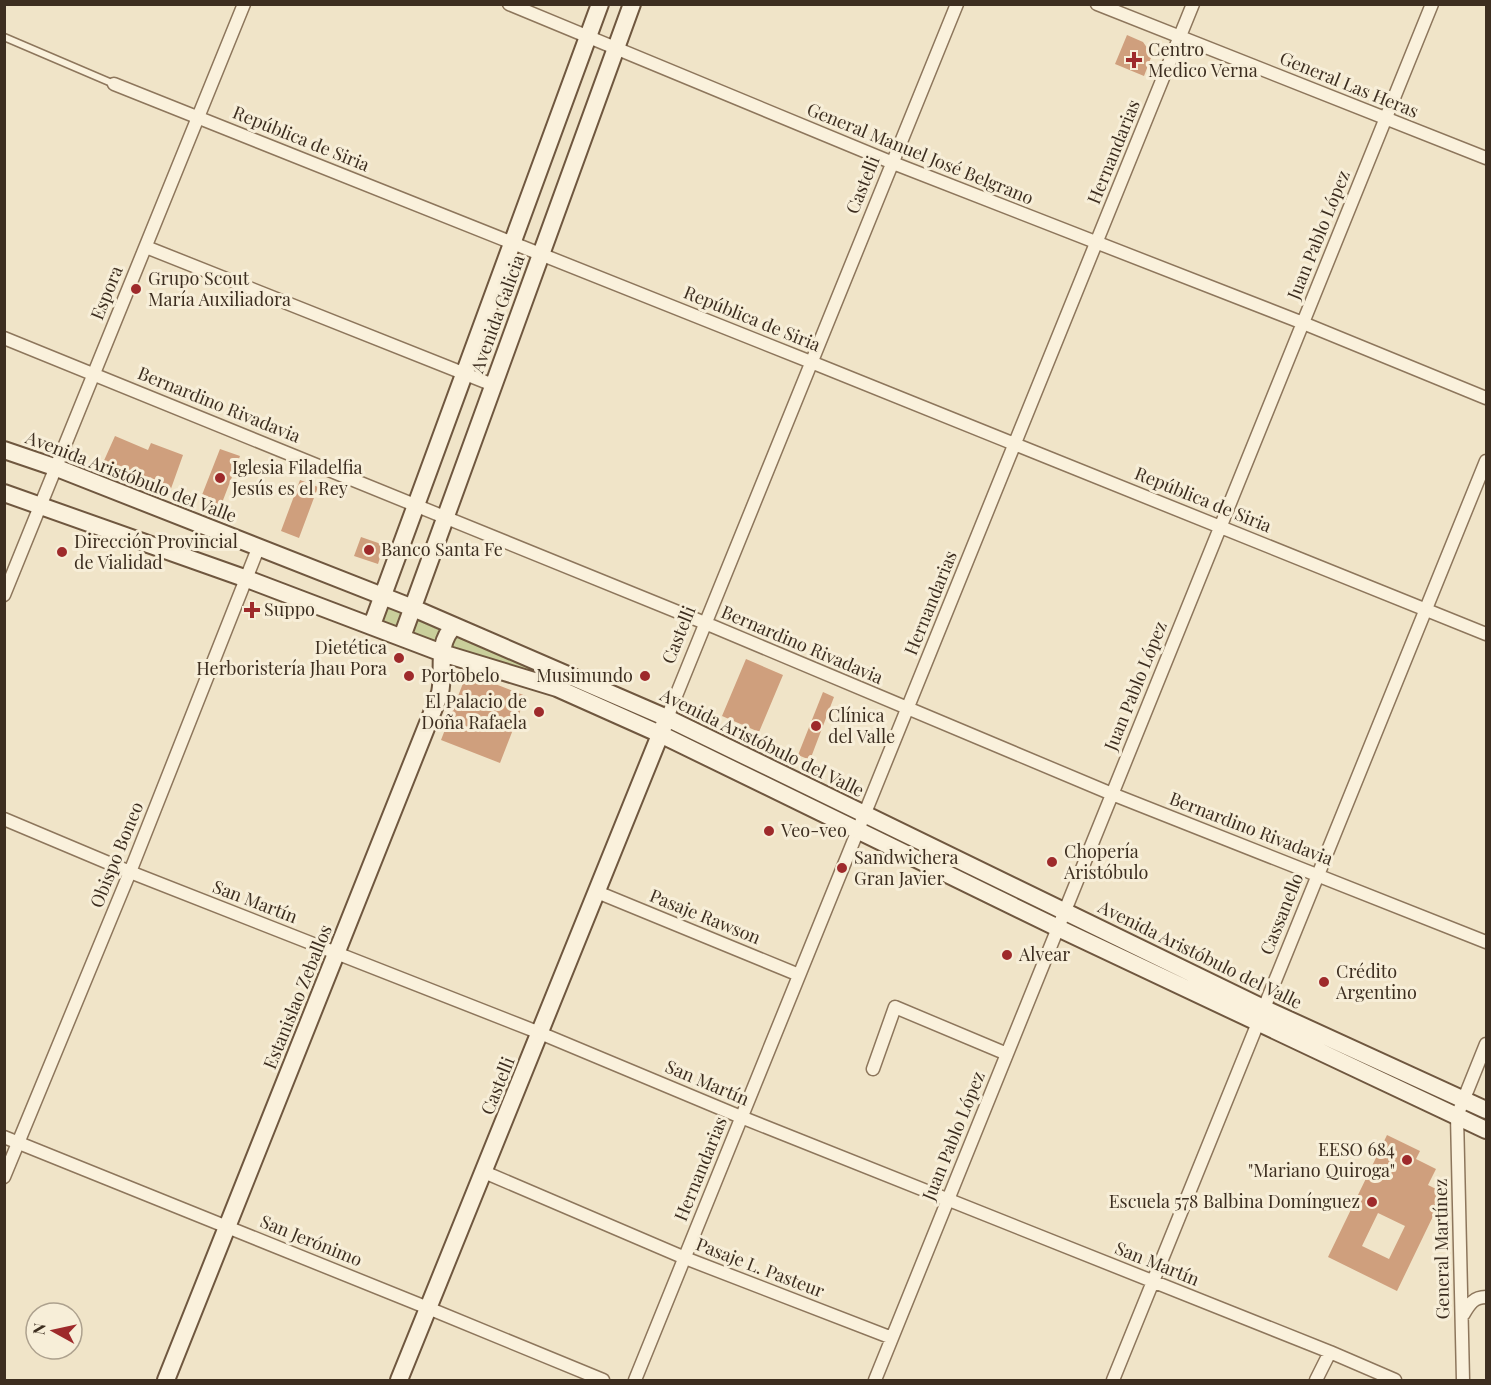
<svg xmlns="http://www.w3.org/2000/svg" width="1491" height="1385" font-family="'Playfair Display',serif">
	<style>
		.green { fill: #c9cf9b }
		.building { fill: #cf9f7d; fill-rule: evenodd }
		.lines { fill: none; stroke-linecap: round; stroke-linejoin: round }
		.lane-casing { stroke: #8d765c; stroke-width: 9 }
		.street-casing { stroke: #8d765c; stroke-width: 15 }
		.secondary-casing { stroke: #6f573f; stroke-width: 20 }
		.lane { stroke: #faf1dc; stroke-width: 6 }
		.street { stroke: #faf1dc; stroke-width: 12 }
		.secondary { stroke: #faf1dc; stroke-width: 16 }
		.poi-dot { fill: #9e2a2b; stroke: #f7eed8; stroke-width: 2 }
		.labels { text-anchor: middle; stroke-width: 6; stroke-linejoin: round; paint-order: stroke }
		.poi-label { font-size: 18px; fill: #3d2e20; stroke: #f7eed8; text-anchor: start }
		.street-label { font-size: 18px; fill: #3d2e20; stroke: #f7eed8 }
	</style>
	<rect width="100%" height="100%" fill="#f0e4c8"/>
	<!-- green -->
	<path class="green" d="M389 606 405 612 399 629 382 622C381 614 382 611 389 606Z
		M418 617 443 628 436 645 411 635Z
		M458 635 572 685 452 651 451 641Z"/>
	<!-- building -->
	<path class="building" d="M1127 35 1143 42 1152 55 1144 76 1115 64Z
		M115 436 148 450 151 443 183 455 168 497 135 486 137 480 102 465Z
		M220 449 240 456 220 508 200 500Z
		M300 480 318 487 299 538 281 531Z
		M361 537 384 545 378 564 354 556Z
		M746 659 783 675 759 732 722 716Z
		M467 673 526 696 500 763 441 740Z
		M823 692 834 697 810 760 798 755Z
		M1387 1135 1420 1151 1416 1159 1436 1169 1428 1185 1436 1189 1437 1208 1397 1291 1328 1257ZM1378 1213 1405 1226 1389 1259 1362 1246Z"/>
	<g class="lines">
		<!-- lane casing -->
		<g class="lane-casing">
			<path id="lane" d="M4 37 114 84"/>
		</g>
		<!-- street casing -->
		<g class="street-casing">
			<path id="street" d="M509 4 893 163 1303 323 1486 398
				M1097 4 1486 158
				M114 84 811 362 1486 634
				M146 247 493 385
				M4 338 705 623 1112 794 1486 942
				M4 595 244 4
				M667 718 957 4
				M4 819 130 872 540 1033 741 1117 1330 1352 1395 1380
				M597 892 799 975
				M873 1069 895 1007 1007 1054
				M4 1137 428 1308 603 1380
				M484 1172 685 1258 892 1338
				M4 1177 130 872 259 546
				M1463 1315C1469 1305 1473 1297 1486 1297
				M635 1380 1193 4
				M875 1380 1432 4
				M1113 1380 1486 461
				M1316 1380 1330 1352
				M1463 1380 1457 1116 1486 1044"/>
		</g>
		<!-- secondary casing -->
		<g class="secondary-casing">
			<path id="secondary" d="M4 450 57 468 413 608 667 718 1263 1008 1486 1110
				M4 493 247 579 442 653 557 688 660 734 1058 928 1486 1130
				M372 625 600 4
				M402 637 632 4
				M166 1380 440 693C445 670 435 645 454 626
				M399 1380 664 725"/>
		</g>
		<!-- lane -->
		<use href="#lane" class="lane"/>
		<!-- street -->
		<use href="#street" class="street"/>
		<!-- secondary -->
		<use href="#secondary" class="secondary"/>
	</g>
	<!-- markers -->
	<g class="poi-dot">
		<path d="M1131 51h6v6h6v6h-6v6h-6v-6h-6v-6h6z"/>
		<circle cx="136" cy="289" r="6"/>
		<circle cx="220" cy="478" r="6"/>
		<circle cx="369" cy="550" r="6"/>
		<circle cx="62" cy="552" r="6"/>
		<path d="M249 601h6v6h6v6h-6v6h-6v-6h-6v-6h6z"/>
		<circle cx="399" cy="658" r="6"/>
		<circle cx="409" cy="676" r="6"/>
		<circle cx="645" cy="676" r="6"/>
		<circle cx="539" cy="712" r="6"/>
		<circle cx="816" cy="726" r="6"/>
		<circle cx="769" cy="831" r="6"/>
		<circle cx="1052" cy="862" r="6"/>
		<circle cx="842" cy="868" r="6"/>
		<circle cx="1007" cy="955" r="6"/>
		<circle cx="1324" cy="982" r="6"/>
		<circle cx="1407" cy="1160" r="6"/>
		<circle cx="1372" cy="1202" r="6"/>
	</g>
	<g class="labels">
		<!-- poi labels -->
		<g class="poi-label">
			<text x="1148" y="56">Centro<tspan x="1148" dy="21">Medico Verna</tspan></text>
			<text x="148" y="285">Grupo Scout<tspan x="148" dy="21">María Auxiliadora</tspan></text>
			<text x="232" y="474">Iglesia Filadelfia<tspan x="232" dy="21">Jesús es el Rey</tspan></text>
			<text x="74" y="548">Dirección Provincial<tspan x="74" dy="21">de Vialidad</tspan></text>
			<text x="381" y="556">Banco Santa Fe</text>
			<text x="264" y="616">Suppo</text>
			<text x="387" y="654" text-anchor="end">Dietética<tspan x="387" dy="21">Herboristería Jhau Pora</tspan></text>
			<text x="421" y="682">Portobelo</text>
			<text x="633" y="682" text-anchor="end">Musimundo</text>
			<text x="527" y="708" text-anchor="end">El Palacio de<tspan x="527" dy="21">Doña Rafaela</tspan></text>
			<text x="828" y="722">Clínica<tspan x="828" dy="21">del Valle</tspan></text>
			<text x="781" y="837">Veo-veo</text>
			<text x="1064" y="858">Chopería<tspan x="1064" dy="21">Aristóbulo</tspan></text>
			<text x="854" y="864">Sandwichera<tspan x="854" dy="21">Gran Javier</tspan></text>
			<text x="1019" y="961">Alvear</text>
			<text x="1336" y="978">Crédito<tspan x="1336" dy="21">Argentino</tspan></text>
			<text x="1395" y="1156" text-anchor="end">EESO 684<tspan x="1395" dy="21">"Mariano Quiroga"</tspan></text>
			<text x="1360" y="1208" text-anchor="end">Escuela 578 Balbina Domínguez</text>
		</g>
		<!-- street labels -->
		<g class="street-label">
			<text transform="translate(1349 85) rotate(22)" y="6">General Las Heras</text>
			<text transform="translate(301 139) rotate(22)" y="6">República de Siria</text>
			<text transform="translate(1114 152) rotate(-68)" y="6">Hernandarias</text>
			<text transform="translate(920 154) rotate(22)" y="6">General Manuel José Belgrano</text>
			<text transform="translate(863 185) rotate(-68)" y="6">Castelli</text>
			<text transform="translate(1319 235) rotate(-68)" y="6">Juan Pablo López</text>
			<text transform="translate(107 293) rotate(-68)" y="6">Espora</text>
			<text transform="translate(498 314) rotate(-70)" y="6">Avenida Galicia</text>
			<text transform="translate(752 319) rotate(22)" y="6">República de Siria</text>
			<text transform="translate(219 405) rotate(22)" y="6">Bernardino Rivadavia</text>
			<text transform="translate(131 477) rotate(21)" y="6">Avenida Aristóbulo del Valle</text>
			<text transform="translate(1203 500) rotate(22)" y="6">República de Siria</text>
			<text transform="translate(931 603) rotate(-68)" y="6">Hernandarias</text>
			<text transform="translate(679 635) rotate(-68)" y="6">Castelli</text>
			<text transform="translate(802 645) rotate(23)" y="6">Bernardino Rivadavia</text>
			<text transform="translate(1136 686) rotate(-68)" y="6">Juan Pablo López</text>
			<text transform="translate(762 743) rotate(26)" y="6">Avenida Aristóbulo del Valle</text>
			<text transform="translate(1251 829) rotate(21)" y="6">Bernardino Rivadavia</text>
			<text transform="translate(117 855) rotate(-68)" y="6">Obispo Boneo</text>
			<text transform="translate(255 902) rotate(21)" y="6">San Martín</text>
			<text transform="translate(1282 914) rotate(-68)" y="6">Cassanello</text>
			<text transform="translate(705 917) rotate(22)" y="6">Pasaje Rawson</text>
			<text transform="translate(1200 955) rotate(26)" y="6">Avenida Aristóbulo del Valle</text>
			<text transform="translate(298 997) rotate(-68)" y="6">Estanislao Zeballos</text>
			<text transform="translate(707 1083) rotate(23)" y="6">San Martín</text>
			<text transform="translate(498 1086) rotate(-68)" y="6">Castelli</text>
			<text transform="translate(954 1136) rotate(-68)" y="6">Juan Pablo López</text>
			<text transform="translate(701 1169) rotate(-68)" y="6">Hernandarias</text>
			<text transform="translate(311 1241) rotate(22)" y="6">San Jerónimo</text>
			<text transform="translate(1442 1249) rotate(-91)" y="6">General Martínez</text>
			<text transform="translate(1157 1264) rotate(22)" y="6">San Martín</text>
			<text transform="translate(760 1268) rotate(21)" y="6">Pasaje L. Pasteur</text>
		</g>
	</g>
	<!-- border -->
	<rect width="1491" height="1385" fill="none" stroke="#3d2e20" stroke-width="12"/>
	<!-- north arrow -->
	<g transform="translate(54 1331) rotate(278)"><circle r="28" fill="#f7eed8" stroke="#ada18e" stroke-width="1.5"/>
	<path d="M0-4.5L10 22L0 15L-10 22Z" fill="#9e2a2b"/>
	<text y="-9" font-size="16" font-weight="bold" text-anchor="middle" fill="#3d2e20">N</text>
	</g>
</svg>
